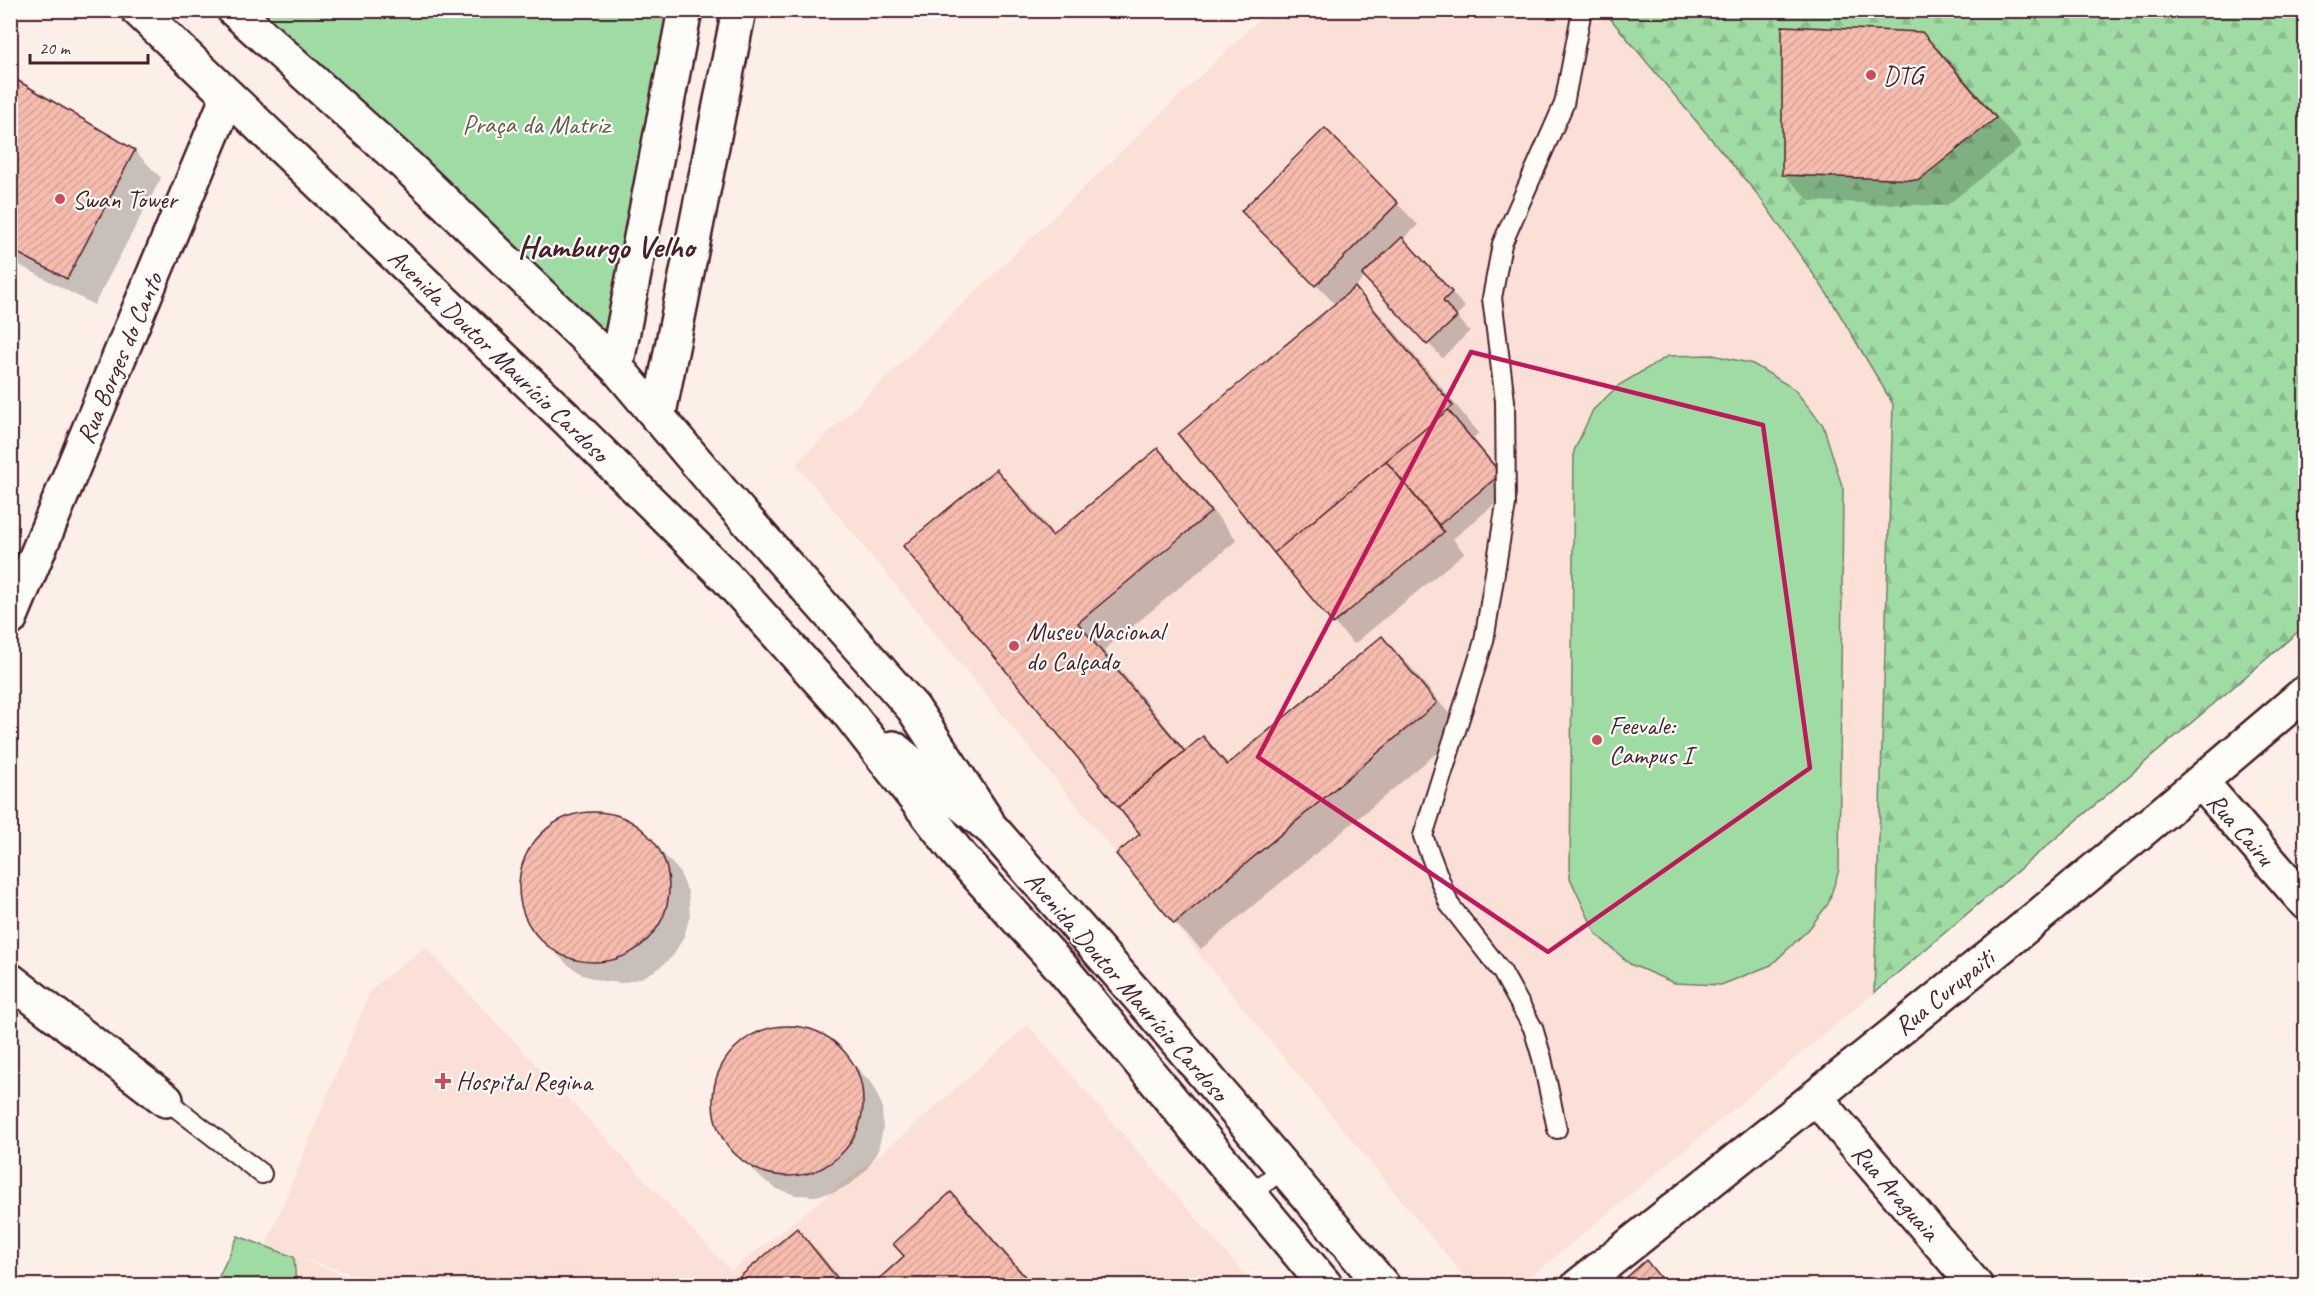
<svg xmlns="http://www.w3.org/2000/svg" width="2316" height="1296" font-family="Caveat,sans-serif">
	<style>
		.built { fill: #fae0d7 }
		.forest { fill: url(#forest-firs); stroke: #747e68; stroke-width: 1.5 }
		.park { fill: #9fdca4; stroke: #747e68; stroke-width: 1.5 }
		.shadow { fill: #0003 }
		.building { fill: url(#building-hatch); stroke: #4a1f2b; stroke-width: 1.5 }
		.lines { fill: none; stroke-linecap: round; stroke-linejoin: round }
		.lane-casing { stroke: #4a1f2b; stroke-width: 22 }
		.street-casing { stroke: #4a1f2b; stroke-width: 38 }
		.secondary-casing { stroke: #4a1f2b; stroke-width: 38 }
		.lane { stroke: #fdfcf7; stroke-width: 18 }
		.street { stroke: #fdfcf7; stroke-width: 33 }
		.secondary { stroke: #fdfcf7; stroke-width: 33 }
		.marked { fill: none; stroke: #c2185b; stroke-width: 4.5; stroke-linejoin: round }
		.poi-dot { fill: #d1495b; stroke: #fdfcf7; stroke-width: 2 }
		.labels { text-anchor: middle; stroke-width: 4.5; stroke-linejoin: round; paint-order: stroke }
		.poi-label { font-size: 26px; fill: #4a1f2b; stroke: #fdfcf7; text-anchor: start }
		.park-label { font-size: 26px; fill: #64584f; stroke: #fdfcf7 }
		.street-label { font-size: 26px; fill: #4a1f2b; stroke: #fdfcf7 }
		.district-label { font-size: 32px; font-weight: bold; fill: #4a1f2b; stroke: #fdfcf7 }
	</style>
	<defs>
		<pattern id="forest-firs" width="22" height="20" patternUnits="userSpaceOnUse" patternTransform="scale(1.5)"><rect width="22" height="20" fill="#9fdca4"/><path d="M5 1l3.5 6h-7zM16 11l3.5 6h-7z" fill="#8abc8d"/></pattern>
		<pattern id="building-hatch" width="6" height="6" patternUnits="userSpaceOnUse" patternTransform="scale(1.5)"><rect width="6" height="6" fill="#f6bcae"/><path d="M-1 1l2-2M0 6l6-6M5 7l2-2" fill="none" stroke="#d4a196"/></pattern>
	</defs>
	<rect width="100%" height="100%" fill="#fcefe8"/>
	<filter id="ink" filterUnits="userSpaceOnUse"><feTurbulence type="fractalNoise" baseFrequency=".0167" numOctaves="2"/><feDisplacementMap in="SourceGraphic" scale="12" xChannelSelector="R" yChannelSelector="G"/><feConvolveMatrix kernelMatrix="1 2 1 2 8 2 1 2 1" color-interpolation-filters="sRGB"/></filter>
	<g filter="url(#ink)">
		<!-- built -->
		<path class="built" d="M1268 11H2305V626L1874 993 1521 1285H1471L796 464Z
			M425 947 731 1271 900 1138 1028 1025 1254 1285 385 1286 383 1283 288 1254 370 1285 215 1286 238 1236 266 1246 371 989Z"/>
		<!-- forest -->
		<path class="forest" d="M1604 11H2305V626L1874 993 1893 404 1830 298 1758 195Z"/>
		<!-- park -->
		<path class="park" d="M244 11H672L609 347Z
			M1713 355 1753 364 1794 389 1823 425 1843 489 1839 870 1828 904 1809 929 1771 965 1721 985 1674 983 1630 964 1596 934 1570 878 1574 451 1593 410 1619 385 1668 356Z
			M238 1236 294 1257 296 1285H215Z"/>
		<!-- shadow -->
		<path class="shadow" d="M496 10H537L518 19 508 18Z
			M1921 33 1949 60 2022 146 1946 206 1810 201 1783 174Z
			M10 78 135 151 161 178 94 305 10 260Z
			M1346 151 1418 225 1402 240 1465 307 1456 316 1470 331 1442 358 1366 276 1354 288 1382 316 1479 433 1473 438 1514 488 1453 539 1464 553 1354 644 1334 623 1336 305 1243 211Z
			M1158 450 1184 477 1237 540 1104 650 1187 752 1203 738 1230 765 1382 638 1409 665 1463 731 1201 949 1175 923 1142 834 996 471 1023 497 1055 536Z
			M582 814H603L625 820 643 832 679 871 688 892 690 915 684 936 673 956 658 969 641 978 622 983 602 981 583 975 567 964 545 942 532 927 524 909 521 888 524 867 532 848 545 833 562 821Z
			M776 1028H797L818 1034 837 1046 873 1085 882 1106 883 1129 878 1150 867 1169 852 1183 835 1192 815 1196 796 1195 777 1189 761 1178 739 1156 727 1141 718 1123 715 1102 717 1081 726 1062 739 1046 757 1034Z
			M951 1194 978 1221 1035 1286H873L906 1257Z
			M797 1231 818 1251 846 1286H731Z"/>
		<!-- building -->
		<path class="building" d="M1782 26 1922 32 1996 118 1919 180 1782 175Z
			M10 76 135 150 67 279 10 249Z
			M1325 128 1398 203 1315 286 1241 211Z
			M1402 237 1452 292 1443 301 1457 317 1427 345 1362 275Z
			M1355 287 1453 406 1274 553 1178 434Z
			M1448 410 1501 474 1439 525 1386 461Z
			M1158 448 1211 512 1078 623 1185 752 1118 807 903 546 996 469 1052 536Z
			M1386 461 1444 532 1333 624 1274 553Z
			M1382 636 1437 703 1174 924 1116 854 1140 834 1118 807 1203 736 1227 765Z
			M519 887a75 75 0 1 1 150 0a75 75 0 1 1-150 0Z
			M713 1101a75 75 0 1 1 150 0a75 75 0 1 1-150 0Z
			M951 1192 1033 1286H871L904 1256 893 1244Z
			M797 1228 837 1278 828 1286H729Z
			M1646 1260 1667 1286H1617Z"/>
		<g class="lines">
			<!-- lane casing -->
			<g class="lane-casing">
				<path id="lane" d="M166 1100 262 1174
					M1557 1129 1542 1058 1533 1028 1502 972 1449 904 1423 836 1484 641 1506 504 1505 401 1492 298 1502 244 1564 104 1582 10
					M1251 1194 1284 1168"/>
			</g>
			<!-- street casing -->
			<g class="street-casing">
				<path id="street" d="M234 10 406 165 616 367 720 490 913 708 987 821
					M616 367 685 10
					M658 418 739 10
					M10 619 228 96
					M2201 782 2306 903
					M10 980 166 1100
					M1816 1098 1976 1286
					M1578 1286C1823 1092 2068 896 2306 692"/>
			</g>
			<!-- secondary casing -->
			<g class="secondary-casing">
				<path id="secondary" d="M138 10 565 417 727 578 847 711 960 856 1061 967 1326 1286
					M893 748 993 830 1152 1012 1383 1286"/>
			</g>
			<!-- lane -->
			<use href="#lane" class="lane"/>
			<!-- street -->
			<use href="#street" class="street"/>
			<!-- secondary -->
			<use href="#secondary" class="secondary"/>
		</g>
	</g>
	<!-- marked area -->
	<path class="marked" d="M1471 352 1763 425 1810 768 1548 952 1258 757Z"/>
	<!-- markers -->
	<g class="poi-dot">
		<circle cx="1871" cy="75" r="6"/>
		<circle cx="60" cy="199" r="6"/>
		<circle cx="1014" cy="646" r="6"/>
		<circle cx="1597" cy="740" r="6"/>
		<path d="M440 1072h6v6h6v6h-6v6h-6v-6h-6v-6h6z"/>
	</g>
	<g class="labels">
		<!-- poi labels -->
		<g class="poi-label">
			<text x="1883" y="84">DTG</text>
			<text x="72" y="208">Swan Tower</text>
			<text x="1026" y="640">Museu Nacional<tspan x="1026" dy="30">do Calçado</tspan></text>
			<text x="1609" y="734">Feevale:<tspan x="1609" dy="30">Campus I</tspan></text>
			<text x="456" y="1090">Hospital Regina</text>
		</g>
		<!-- park labels -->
		<g class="park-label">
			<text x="536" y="133">Praça da Matriz</text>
		</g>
		<!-- street labels -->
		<g class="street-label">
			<text transform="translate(499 355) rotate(44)" y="9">Avenida Doutor Maurício Cardoso</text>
			<text transform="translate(119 358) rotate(-67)" y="9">Rua Borges do Canto</text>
			<text transform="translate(2241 829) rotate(49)" y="9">Rua Cairu</text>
			<text transform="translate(1127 986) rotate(49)" y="9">Avenida Doutor Maurício Cardoso</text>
			<text transform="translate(1944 992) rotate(-39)" y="9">Rua Curupaiti</text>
			<text transform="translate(1896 1192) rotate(49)" y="9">Rua Araguaia</text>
		</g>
		<!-- district labels -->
		<g class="district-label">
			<text x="606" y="257">Hamburgo Velho</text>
		</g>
	</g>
	<!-- margin -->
	<rect width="2316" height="1296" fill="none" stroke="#fdfcf7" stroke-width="36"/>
	<rect x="18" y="18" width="2280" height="1260" fill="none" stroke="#4a1f2b" stroke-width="2" filter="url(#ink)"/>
	<!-- scale -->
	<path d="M30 54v9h118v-9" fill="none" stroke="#4a1f2b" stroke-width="3"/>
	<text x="39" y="54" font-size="18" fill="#4a1f2b" stroke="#fdfcf7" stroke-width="4.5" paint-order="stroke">20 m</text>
</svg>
